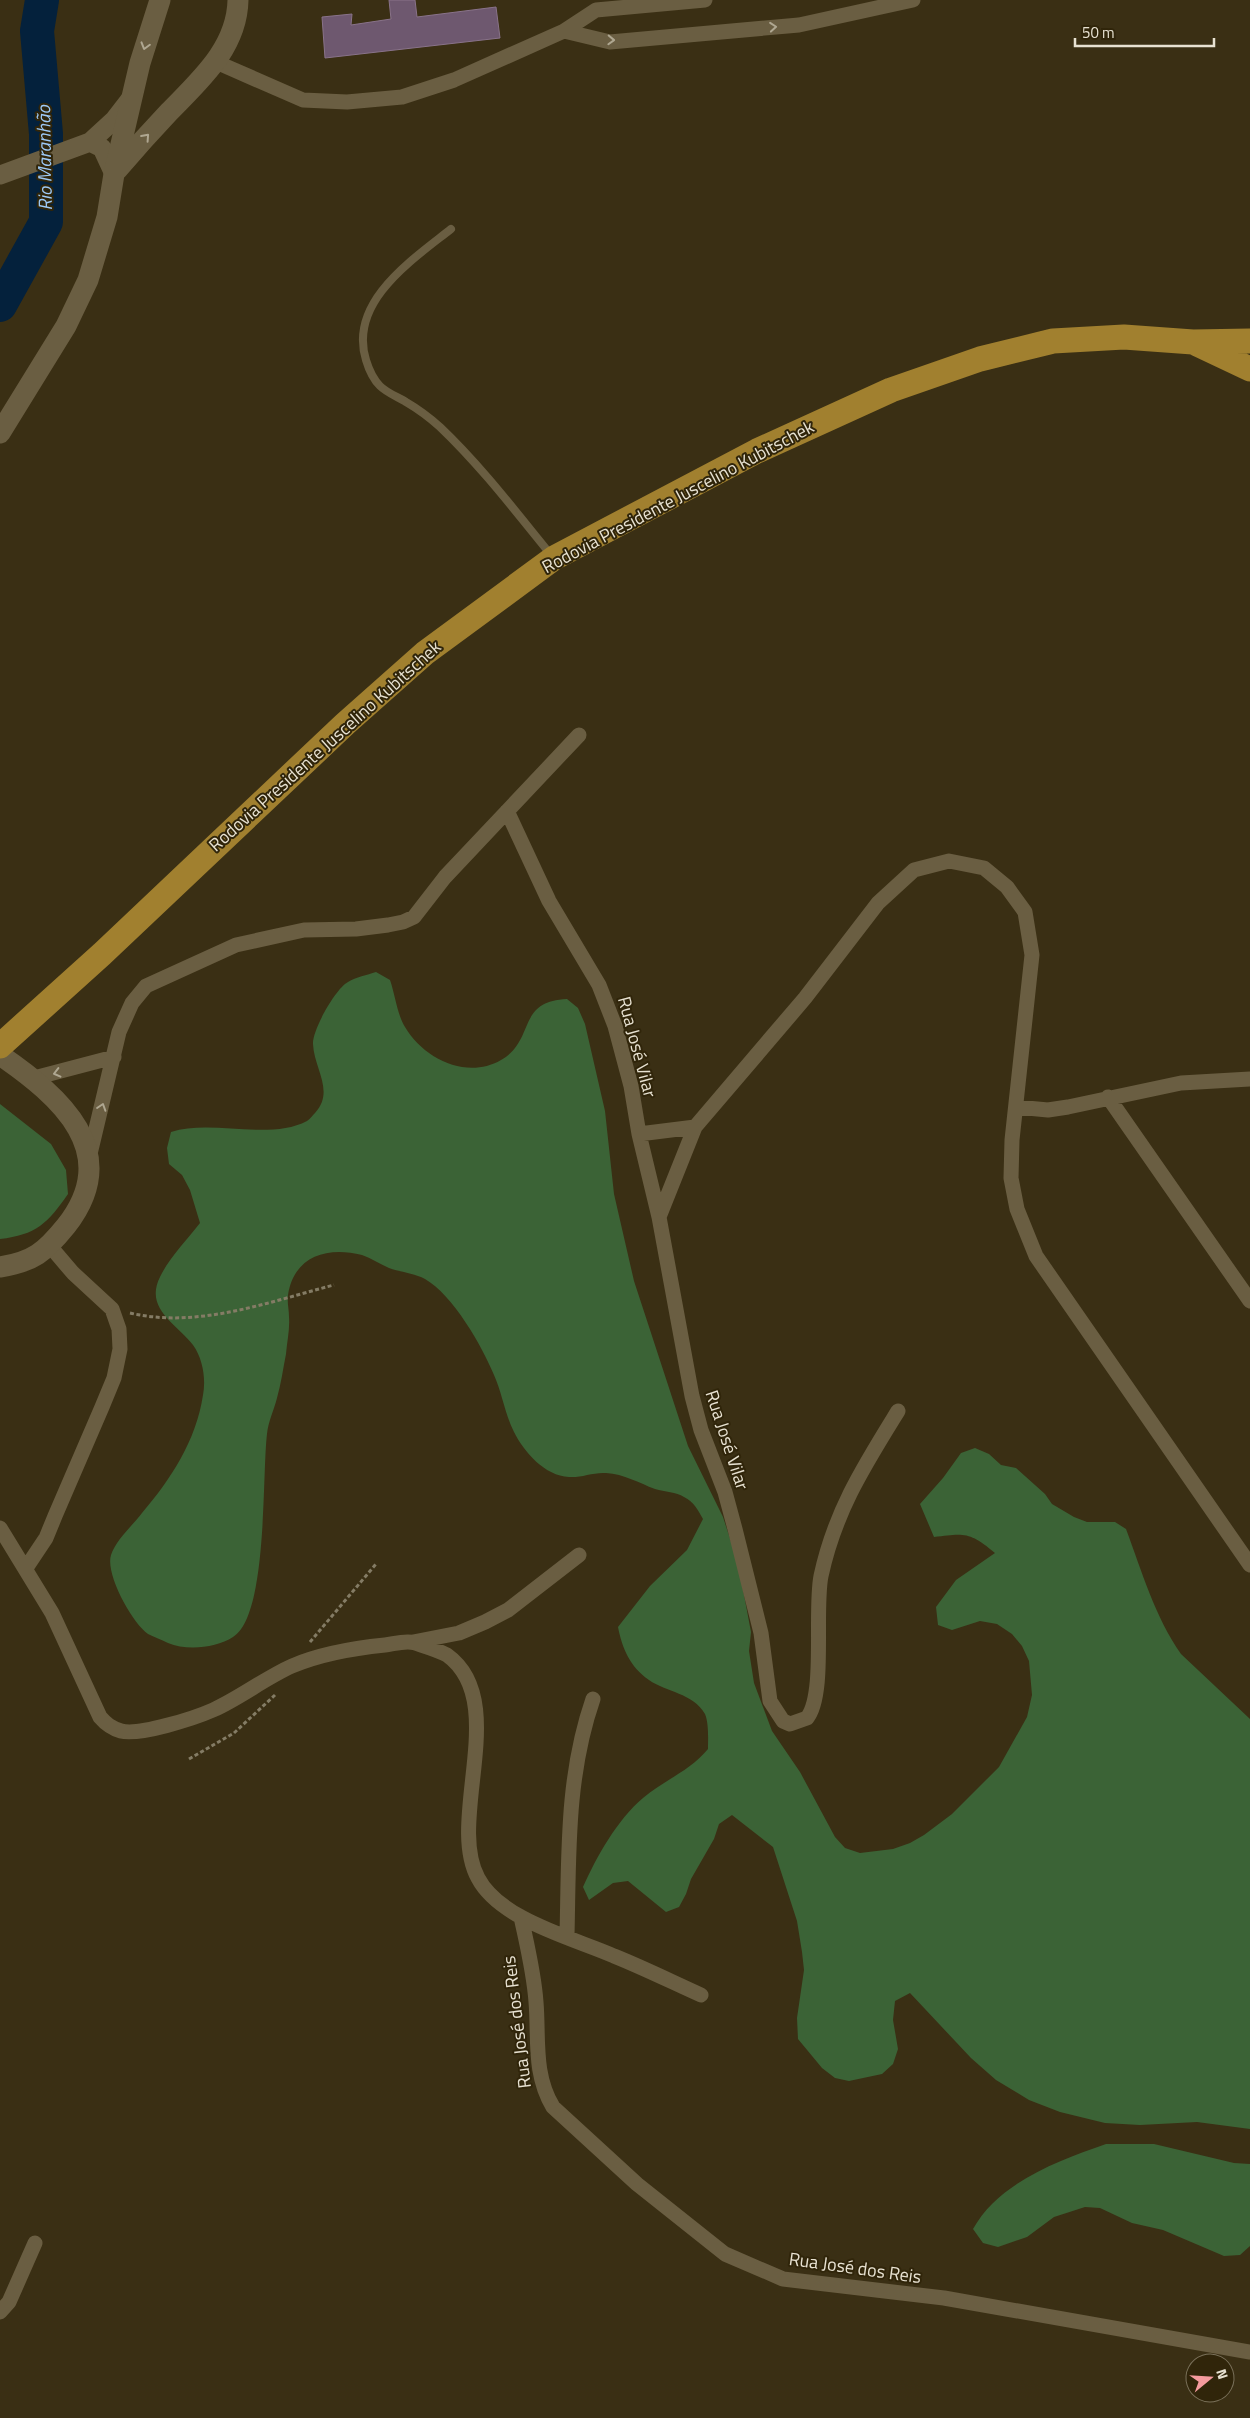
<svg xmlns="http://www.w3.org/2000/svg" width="1250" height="2418" font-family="'Titillium Web',sans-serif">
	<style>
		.green { fill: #3b6336 }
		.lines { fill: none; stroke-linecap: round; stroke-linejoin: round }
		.river { stroke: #04213c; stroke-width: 34 }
		.building { fill: #6e586f; stroke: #89738a }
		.path { stroke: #847c65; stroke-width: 3; stroke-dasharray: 4 2.5; stroke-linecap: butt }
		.service { stroke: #6a5e42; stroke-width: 8 }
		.minor { stroke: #6a5e42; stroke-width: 15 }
		.tertiary { stroke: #6a5e42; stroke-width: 19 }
		.secondary { stroke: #6a5e42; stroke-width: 21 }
		.trunk { stroke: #a1802f; stroke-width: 25 }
		.oneway { stroke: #afa791 }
		.labels { text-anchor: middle; stroke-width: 4; stroke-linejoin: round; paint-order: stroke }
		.street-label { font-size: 18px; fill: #e8e2d2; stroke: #30250a }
		.water-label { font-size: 19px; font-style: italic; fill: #9dc9f6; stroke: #30250a }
	</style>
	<rect width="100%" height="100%" fill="#3a2f14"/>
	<!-- green -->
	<path class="green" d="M376 972 390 980C395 994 397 1014 405 1027 424 1059 467 1080 501 1060 536 1040 516 1001 567 999L578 1008 585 1024 605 1111 614 1194 634 1281 688 1446 723 1517 738 1563 751 1632 749 1651 754 1683 772 1731 800 1772 835 1837 845 1848 860 1853 893 1849 910 1843 924 1835 952 1814 999 1767 1027 1717 1032 1695 1029 1661 1022 1646 1012 1634 997 1624 980 1621 952 1630 938 1625 936 1607 956 1580 995 1553C970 1532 965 1533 934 1537L920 1504 943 1478 961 1453 975 1448 989 1454 1001 1465 1016 1468 1045 1494 1052 1504 1074 1517 1087 1522H1115L1126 1529C1142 1572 1155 1617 1181 1654L1250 1719V2129L1197 2122 1140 2125 1105 2123 1060 2112 1029 2100 996 2080 971 2058 910 1993 895 2001 893 2020 898 2049 893 2064 882 2074 849 2081 835 2078 822 2068 798 2039 797 2018 804 1970 802 1952 797 1921 773 1847 732 1815 719 1824 714 1839 691 1879 686 1894 679 1907 666 1912 628 1881 613 1883 589 1900 583 1887C597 1856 617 1820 643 1798 664 1780 690 1771 708 1749 708 1739 709 1724 705 1714 693 1693 666 1692 649 1680 630 1667 622 1648 618 1627L650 1586 687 1550 703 1519C698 1510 694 1502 684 1497 676 1492 665 1492 655 1489 639 1483 624 1474 606 1473 593 1472 581 1478 569 1477 545 1476 524 1452 514 1432 505 1414 502 1393 494 1375 482 1346 453 1295 425 1279 414 1273 400 1272 389 1268 380 1264 371 1258 362 1255 327 1246 294 1256 288 1295 287 1303 289 1309 289 1317 290 1329 287 1342 286 1354 283 1369 281 1384 277 1398 274 1410 268 1422 267 1434 262 1475 268 1616 233 1637 216 1648 187 1651 168 1643 162 1640 154 1637 148 1634 132 1623 105 1574 111 1555 116 1540 132 1526 142 1513 171 1479 196 1441 203 1395 206 1379 203 1359 193 1345 177 1324 144 1309 160 1277 169 1258 187 1240 200 1223L190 1190 182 1175 169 1164 167 1148 171 1132C212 1119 269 1141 307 1121 310 1119 313 1115 315 1113 335 1091 314 1069 313 1044 312 1031 335 989 348 982 356 977 367 975 376 972Z
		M0 1104 51 1144 66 1170 68 1194C48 1223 36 1235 0 1239Z
		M1106 2144H1154L1234 2163 1250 2164V2246L1240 2255 1224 2256 1163 2230 1132 2223 1100 2208 1085 2207 1054 2217 1027 2237 998 2247 983 2243 973 2229C999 2182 1058 2161 1106 2144Z"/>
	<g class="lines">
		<!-- river -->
		<path class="river" d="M0 305 46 222V134L37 31 42 0"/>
	</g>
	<!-- building -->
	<path class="building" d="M389 0H415L417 17 496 7 500 38 325 58 322 17 352 14 351 25 391 19Z"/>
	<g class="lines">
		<!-- path -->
		<path class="path" d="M130 1313C198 1329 268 1302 334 1285
			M310 1642 376 1564
			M189 1759 234 1733 275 1695"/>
		<!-- service -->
		<path class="service" d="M451 229C412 260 348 302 366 360 369 370 373 379 380 386 387 393 398 397 406 402 418 409 430 418 440 427 481 466 516 512 552 556"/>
		<!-- minor -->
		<path class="minor" d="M564 31 610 42 799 25 913 0
			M216 62 303 100 347 102 402 97 454 80 564 31 596 10 705 0
			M507 811 549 901 599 985 615 1026 631 1086 639 1134 659 1217 692 1396 701 1430 725 1492 735 1529 761 1633 770 1701 783 1721 790 1724 807 1718C826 1694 814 1611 821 1576 835 1511 864 1466 898 1411
			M34 1078 114 1057
			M1108 1097 1250 1301
			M1016 1107 1048 1110 1068 1107 1181 1083 1250 1079
			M639 1134 695 1127
			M90 1154 119 1032 132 1003 146 986 236 945 304 930 356 929 388 925 403 922 414 917 445 877 579 735
			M659 1217 695 1127 805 998 878 903 914 870 949 861 984 868 1007 887 1025 912 1032 955 1012 1140 1011 1178 1017 1209 1036 1256 1250 1565
			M0 1528 52 1613 100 1717C106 1724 111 1728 121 1731 139 1736 195 1718 213 1710 240 1698 265 1678 292 1666 320 1654 355 1648 385 1645 394 1644 406 1640 415 1643 424 1646 438 1650 447 1655 511 1701 446 1820 478 1878 500 1920 573 1938 614 1956 644 1968 672 1982 701 1995
			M26 1568 46 1538 55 1516 102 1407 114 1378 120 1349 119 1329 112 1309 73 1273 50 1246
			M413 1642 459 1633 485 1622 508 1610 579 1555
			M521 1917C527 1945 534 1973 536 2002 539 2038 533 2074 553 2107L637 2184 725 2254 783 2279 944 2298 1250 2352
			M567 1936C569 1855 566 1777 593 1699
			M0 2312 9 2302 35 2243"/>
		<!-- tertiary -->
		<path class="tertiary" d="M90 142 102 148 114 174
			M0 175 90 142 114 120 131 98"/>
		<!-- secondary -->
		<path class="secondary" d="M117 170C134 150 151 131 169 112 200 80 237 48 238 0
			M0 433 66 326 88 280 107 217 114 174 140 63 160 0
			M0 1055C61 1097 124 1152 66 1226 45 1252 33 1262 0 1267"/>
		<!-- trunk -->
		<path class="trunk" d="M1195 343 1250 369
			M0 1046 102 954 345 724 425 653 554 558 757 451 891 390 980 359 1053 341 1124 337 1193 342 1250 341"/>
	</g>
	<!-- one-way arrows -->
	<defs><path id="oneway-chevron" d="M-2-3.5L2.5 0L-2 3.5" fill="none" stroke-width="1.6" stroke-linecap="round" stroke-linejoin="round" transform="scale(1.25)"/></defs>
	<g class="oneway">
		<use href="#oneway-chevron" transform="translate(773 27) rotate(-5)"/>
		<use href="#oneway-chevron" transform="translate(611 40) rotate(2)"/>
		<use href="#oneway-chevron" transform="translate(145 46) rotate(106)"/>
		<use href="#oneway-chevron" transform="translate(146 137) rotate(-48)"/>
		<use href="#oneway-chevron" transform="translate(57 1073) rotate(166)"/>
		<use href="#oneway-chevron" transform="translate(102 1107) rotate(-72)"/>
	</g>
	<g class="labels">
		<!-- street labels -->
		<g class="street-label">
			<text transform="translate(678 497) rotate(-28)" y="6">Rodovia Presidente Juscelino Kubitschek</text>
			<text transform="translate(325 746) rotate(-42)" y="6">Rodovia Presidente Juscelino Kubitschek</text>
			<text transform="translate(637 1047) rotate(75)" y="6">Rua José Vilar</text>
			<text transform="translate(727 1440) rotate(72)" y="6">Rua José Vilar</text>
			<text transform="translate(517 2022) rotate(-97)" y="6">Rua José dos Reis</text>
			<text transform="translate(855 2268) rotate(8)" y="6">Rua José dos Reis</text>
		</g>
		<!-- water labels -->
		<g class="water-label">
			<text transform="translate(44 158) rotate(-91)" y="7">Rio Maranhão</text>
		</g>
	</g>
	<!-- north arrow -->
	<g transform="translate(1210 2378) rotate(72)"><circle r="24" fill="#30250a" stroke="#7a715a"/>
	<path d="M0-4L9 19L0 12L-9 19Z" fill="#f59b9e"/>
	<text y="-8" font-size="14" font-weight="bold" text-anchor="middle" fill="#e8e2d2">N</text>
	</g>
	<!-- scale -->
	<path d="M1075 38v8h139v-8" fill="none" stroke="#e8e2d2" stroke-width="2.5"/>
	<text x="1082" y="38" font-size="15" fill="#e8e2d2" stroke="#30250a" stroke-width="4" paint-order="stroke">50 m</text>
</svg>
